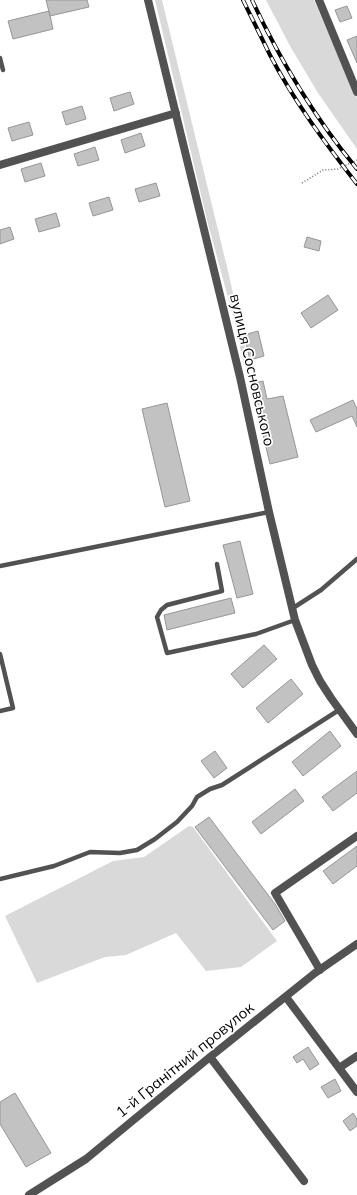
<svg xmlns="http://www.w3.org/2000/svg" width="357" height="1195" font-family="Mulish,sans-serif">
	<style>
		.green { fill: #d9d9d9 }
		.building { fill: #c2c2c2; stroke: #969696 }
		.lines { fill: none; stroke-linecap: round; stroke-linejoin: round }
		.path { stroke: #747474; stroke-width: 1.5; stroke-dasharray: 1 2; stroke-linecap: butt }
		.lane { stroke: #525252; stroke-width: 4.5 }
		.street { stroke: #525252; stroke-width: 8 }
		.rail-casing { stroke: #000; stroke-width: 4 }
		.rail { stroke: #fff; stroke-width: 2.5; stroke-dasharray: 8; stroke-linecap: butt }
		.labels { text-anchor: middle; stroke-width: 3.5; stroke-linejoin: round; paint-order: stroke }
		.street-label { font-size: 15px; fill: #000; stroke: #fff }
	</style>
	<rect width="100%" height="100%" fill="#fff"/>
	<!-- green -->
	<path class="green" d="M155 0H162L228 271 249 365H244L234 320 207 220Z
		M266 0H314L357 99V149L318 93 290 46Z
		M189 826 193 827 277 941 241 967 206 971 176 933 126 955 105 957 37 983 5 916 113 861 144 857Z"/>
	<!-- building -->
	<path class="building" d="M46 0H87L89 7 50 16Z
		M347 6 352 18 340 22 335 10Z
		M49 11 53 29 13 39 8 21Z
		M357 36V63L347 40Z
		M130 92 134 104 114 111 110 98Z
		M82 106 86 119 66 125 62 112Z
		M29 122 33 135 12 141 8 128Z
		M141 133 145 146 125 153 121 140Z
		M95 147 99 160 78 166 74 154Z
		M41 163 45 176 25 182 21 169Z
		M156 183 160 196 139 202 135 189Z
		M109 197 113 210 93 216 89 203Z
		M56 213 60 226 39 232 35 219Z
		M10 227 14 239 0 244V230Z
		M307 237 321 241 319 251 304 247Z
		M328 295 338 310 311 328 301 313Z
		M258 331 264 356 250 360 244 335Z
		M263 381 267 399 283 396 298 457 270 464 251 384Z
		M353 400 357 409V427L352 416 316 432 310 420Z
		M167 403 190 501 165 507 142 409Z
		M240 541 253 594 237 598 223 545Z
		M231 598 235 613 167 630 164 615Z
		M264 645 277 659 243 688 231 674Z
		M291 679 303 694 268 723 256 708Z
		M330 731 341 746 303 776 292 762Z
		M215 751 227 768 214 778 201 761Z
		M357 771V793L333 811 322 797Z
		M295 789 304 801 261 834 252 822Z
		M209 817 275 904 285 921 273 930 195 827Z
		M357 846V866L333 884 323 871Z
		M308 1047 319 1064 310 1070 303 1059 297 1063 293 1057Z
		M335 1079 341 1091 328 1098 321 1087Z
		M15 1093 51 1153 26 1167 0 1124V1102Z
		M353 1113 357 1119V1126L350 1131 343 1121Z"/>
	<g class="lines">
		<!-- path -->
		<path class="path" d="M302 183 323 170 338 169 357 160"/>
		<!-- lane -->
		<path class="lane" d="M0 58 3 70
			M217 564 222 591 167 605 161 610 157 617 167 653 256 634 295 620
			M0 566 269 512
			M293 608 321 590 357 559
			M0 654 13 708 0 711
			M0 879 54 866 90 852 120 853 137 850 155 839 177 822 192 806 197 797 210 789 222 785 339 710"/>
		<!-- street -->
		<path class="street" d="M148 0 240 377 269 512 295 620 312 665 320 681 331 698 357 734
			M319 0 357 92
			M0 165 176 113
			M320 970 275 893 357 836
			M286 997 357 1092
			M210 1057 304 1181
			M339 1068 357 1056
			M29 1195 86 1159 210 1057 315 973 357 944"/>
		<!-- rail casing -->
		<g class="rail-casing">
			<path id="rail" d="M243 0C252 18 261 37 270 55 294 101 325 143 357 184
				M252 0C280 60 315 118 357 169"/>
		</g>
		<!-- rail -->
		<use href="#rail" class="rail"/>
	</g>
	<g class="labels">
		<!-- street labels -->
		<g class="street-label">
			<text transform="translate(252 370) rotate(77)" y="5">вулиця Сосновського</text>
			<text transform="translate(185 1060) rotate(-39)" y="5">1-й Гранітний провулок</text>
		</g>
	</g>
</svg>
